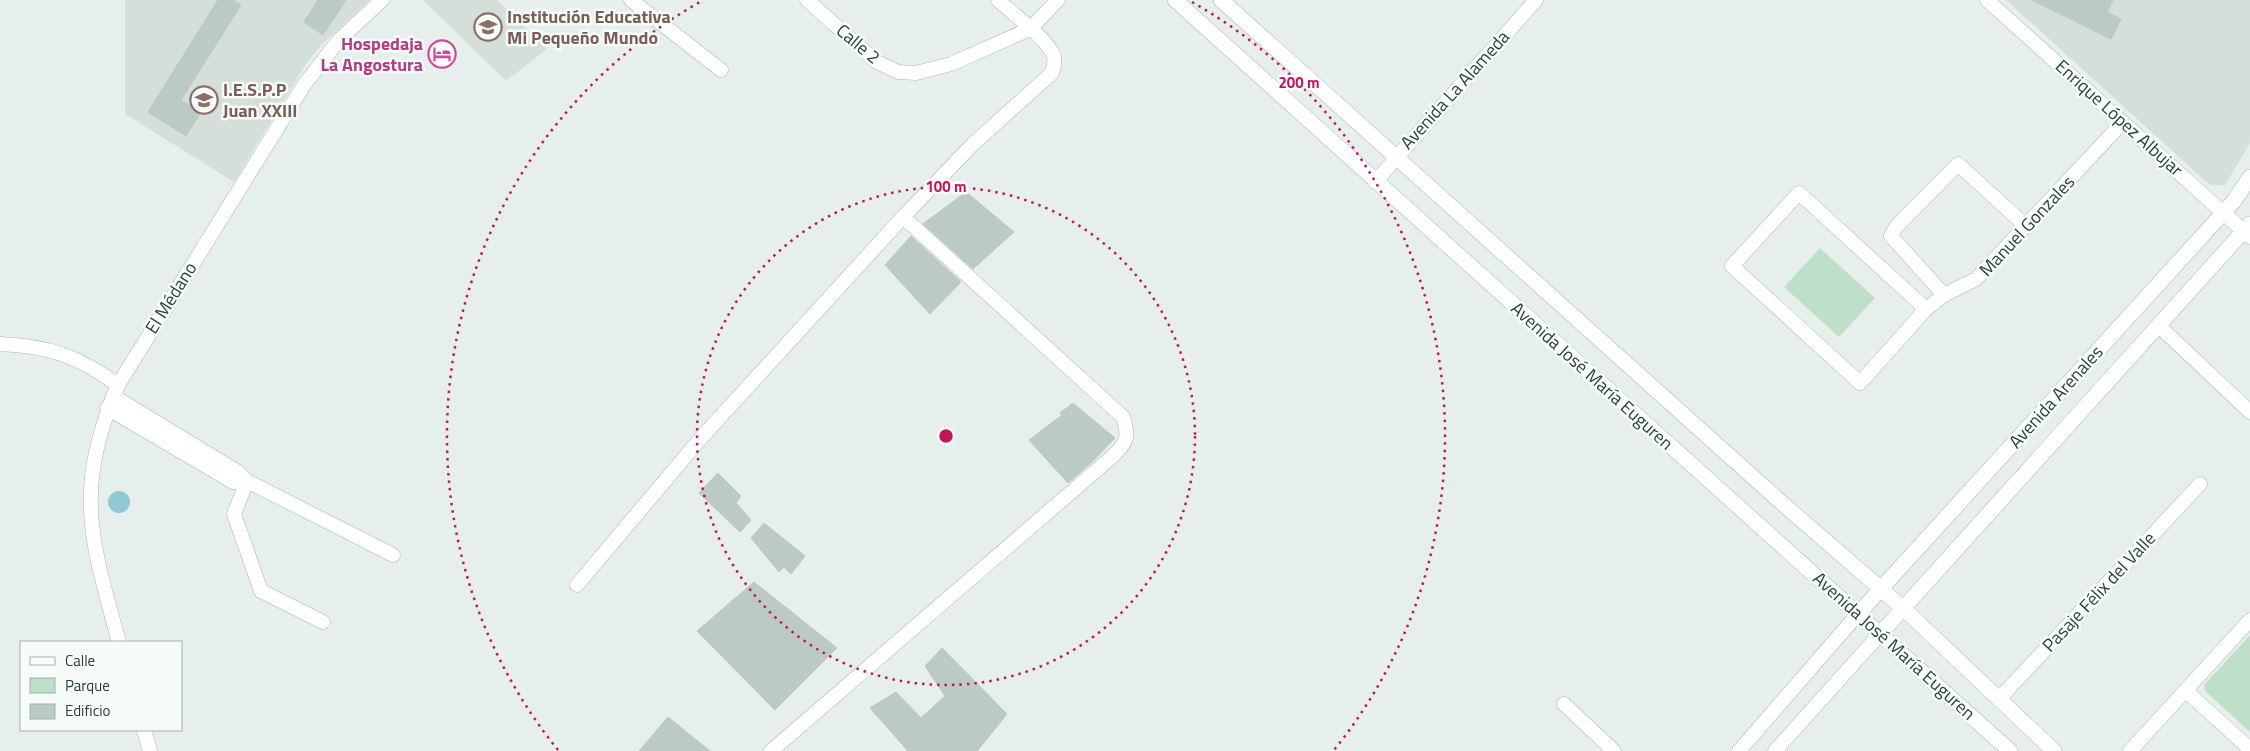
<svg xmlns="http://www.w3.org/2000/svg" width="2250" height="751" font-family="'Titillium Web',sans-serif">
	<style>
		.built { fill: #d4dfda }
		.green { fill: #bfe0c8 }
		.water { fill: #8ec9d4 }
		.building { fill: #bbcac4; stroke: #b8c9c2 }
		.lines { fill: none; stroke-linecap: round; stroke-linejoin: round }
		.minor-casing { stroke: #a8b8b2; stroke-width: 15 }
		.tertiary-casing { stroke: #a8b8b2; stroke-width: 16 }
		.minor { stroke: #fff; stroke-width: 14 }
		.tertiary { stroke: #fff; stroke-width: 15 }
		.ring { fill: none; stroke: #c2185b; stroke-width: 2.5; stroke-dasharray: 2.5 5 }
		.labels { text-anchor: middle; stroke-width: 5; stroke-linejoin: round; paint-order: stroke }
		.education-label { font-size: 18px; font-weight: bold; fill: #785e54; stroke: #f7fbf9; text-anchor: start }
		.hotel-label { font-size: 18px; font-weight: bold; fill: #b23c85; stroke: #f7fbf9; text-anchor: end }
		.street-label { font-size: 18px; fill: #24423a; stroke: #f7fbf9 }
		.centre { fill: #c2185b; stroke: #f7fbf9; stroke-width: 2.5 }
		.ring-label { font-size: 15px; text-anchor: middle; font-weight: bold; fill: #c2185b; stroke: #f7fbf9; stroke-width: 5; stroke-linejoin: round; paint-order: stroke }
	</style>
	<rect width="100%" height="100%" fill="#e6efeb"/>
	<!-- built -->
	<path class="built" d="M125 0H370L322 44 306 64 234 182 125 114Z
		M423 0H497L547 49 506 81Z
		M2006 0H2250V143L2225 185H2210Z"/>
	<!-- green -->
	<path class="green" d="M1820 248 1875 298 1839 337 1784 287Z
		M2250 635V732L2205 691 2204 685Z"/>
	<!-- water -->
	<path class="water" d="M108 502a11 11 0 1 1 22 0a11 11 0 1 1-22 0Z"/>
	<!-- building -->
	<path class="building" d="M218 0H233L241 5 181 100 201 112 186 136 148 112Z
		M318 0H346L323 35 304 22Z
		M2032 0H2113L2107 12 2121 19 2111 39Z
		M966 192 1014 232 973 269 923 224Z
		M911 236 961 282 930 314 885 265Z
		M1073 403 1115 438 1093 461 1068 483 1029 440 1062 415 1060 413Z
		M718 473 741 496 736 503 751 520 740 532 699 493Z
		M764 523 805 556 791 574 784 567 779 572 751 538Z
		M754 582 837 648 775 710 697 631Z
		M942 648 1007 714 977 751H908L870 708 896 692 921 718 945 696 925 666Z
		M668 717 710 751H639Z"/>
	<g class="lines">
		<!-- minor casing -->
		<g class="minor-casing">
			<path id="minor" d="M631 0 721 70
				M807 0 877 62 898 72 916 73 951 64 1030 29 1058 0
				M1987 0 2250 237
				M1375 182 1536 0
				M1944 295 1891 236 1896 227 1958 164 2027 227
				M1926 309 1799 193 1732 266 1860 383 1926 309 1944 295 1976 279 2123 122
				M2159 326 2250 412
				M0 344C49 346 78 356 118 385
				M113 396 238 472 247 481 393 555
				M107 408 233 482 247 481
				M247 481 234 514 261 591 323 622
				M577 585 701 438 903 217 973 144 1052 73C1054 67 1056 60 1053 54 1043 35 1014 15 998 0
				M119 642C90 537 74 490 118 385L304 85 338 41 382 0
				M2186 691 2250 749
				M1999 699 2200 484
				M1564 704 1614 751
				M144 730 150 751
				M771 751 1113 456C1128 441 1129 437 1123 417L903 217
				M1739 751 1858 614
				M1775 751 1880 634
				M2130 751 2250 620"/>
		</g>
		<!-- tertiary casing -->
		<g class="tertiary-casing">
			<path id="tertiary" d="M1175 0 2010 751
				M1221 0 1783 504 1904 609 2054 751
				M1858 614 2234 201 2250 177
				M1880 634 2250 224"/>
		</g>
		<!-- minor -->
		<use href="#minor" class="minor"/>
		<!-- tertiary -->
		<use href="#tertiary" class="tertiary"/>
	</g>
	<!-- distance rings -->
	<g class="ring">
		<circle cx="946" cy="436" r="249"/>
		<path d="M558 750A499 499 0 0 1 700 2M1192 2A499 499 0 0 1 1334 750"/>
	</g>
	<!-- icons -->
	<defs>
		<g id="school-ring" transform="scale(1.4375)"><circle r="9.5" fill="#f7fbf9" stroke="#8d6e63" stroke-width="1.5"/><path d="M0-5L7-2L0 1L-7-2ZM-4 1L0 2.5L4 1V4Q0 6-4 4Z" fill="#8d6e63"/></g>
		<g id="hotel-ring" transform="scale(1.4375)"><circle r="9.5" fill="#f7fbf9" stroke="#d1479c" stroke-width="1.5"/><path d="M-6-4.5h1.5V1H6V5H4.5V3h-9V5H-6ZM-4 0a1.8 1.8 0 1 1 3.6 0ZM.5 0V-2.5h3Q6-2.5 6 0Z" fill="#d1479c"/></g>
		<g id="university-ring" transform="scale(1.4375)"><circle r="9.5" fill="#f7fbf9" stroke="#8d6e63" stroke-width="1.5"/><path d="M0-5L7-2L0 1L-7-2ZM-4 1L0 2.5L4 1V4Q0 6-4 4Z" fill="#8d6e63"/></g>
	</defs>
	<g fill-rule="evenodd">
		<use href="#school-ring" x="488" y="27"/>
		<use href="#hotel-ring" x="442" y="54"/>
		<use href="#university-ring" x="204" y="100"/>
	</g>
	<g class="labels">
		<!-- education labels -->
		<g class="education-label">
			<text x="507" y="23">Institución Educativa<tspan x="507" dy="21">Mi Pequeño Mundo</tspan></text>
			<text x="223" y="96">I.E.S.P.P<tspan x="223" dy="21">Juan XXIII</tspan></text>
		</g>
		<!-- hotel labels -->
		<g class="hotel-label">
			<text x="423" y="50">Hospedaja<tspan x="423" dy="21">La Angostura</tspan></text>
		</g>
		<!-- street labels -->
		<g class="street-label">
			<text transform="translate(858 44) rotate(40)" y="6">Calle 2</text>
			<text transform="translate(1455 90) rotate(-48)" y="6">Avenida La Alameda</text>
			<text transform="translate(2119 118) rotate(42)" y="6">Enrique López Albujar</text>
			<text transform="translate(2027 226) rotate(-47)" y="6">Manuel Gonzales</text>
			<text transform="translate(171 298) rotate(-58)" y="6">El Médano</text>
			<text transform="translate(1592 376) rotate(42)" y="6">Avenida José María Euguren</text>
			<text transform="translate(2056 397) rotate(-48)" y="6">Avenida Arenales</text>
			<text transform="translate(2099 592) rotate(-47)" y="6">Pasaje Félix del Valle</text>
			<text transform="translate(1894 646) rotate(42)" y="6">Avenida José María Euguren</text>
		</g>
	</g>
	<circle cx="946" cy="436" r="8" class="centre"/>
	<g class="ring-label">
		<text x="1299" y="88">200 m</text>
		<text x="946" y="192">100 m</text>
	</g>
	<!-- legend -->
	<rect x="20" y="641" width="162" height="90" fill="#f7fbf9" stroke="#a3b1ad"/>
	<rect x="30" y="657" width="25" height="8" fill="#ffffff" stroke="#a3b1ad"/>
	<text x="65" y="666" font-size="15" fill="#24423a">Calle</text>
	<rect x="30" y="678" width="25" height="15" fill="#bfe0c8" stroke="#a3b1ad"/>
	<text x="65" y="691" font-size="15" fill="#24423a">Parque</text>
	<rect x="30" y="704" width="25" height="15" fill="#bbcac4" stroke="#a3b1ad"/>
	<text x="65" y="716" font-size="15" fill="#24423a">Edificio</text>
</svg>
